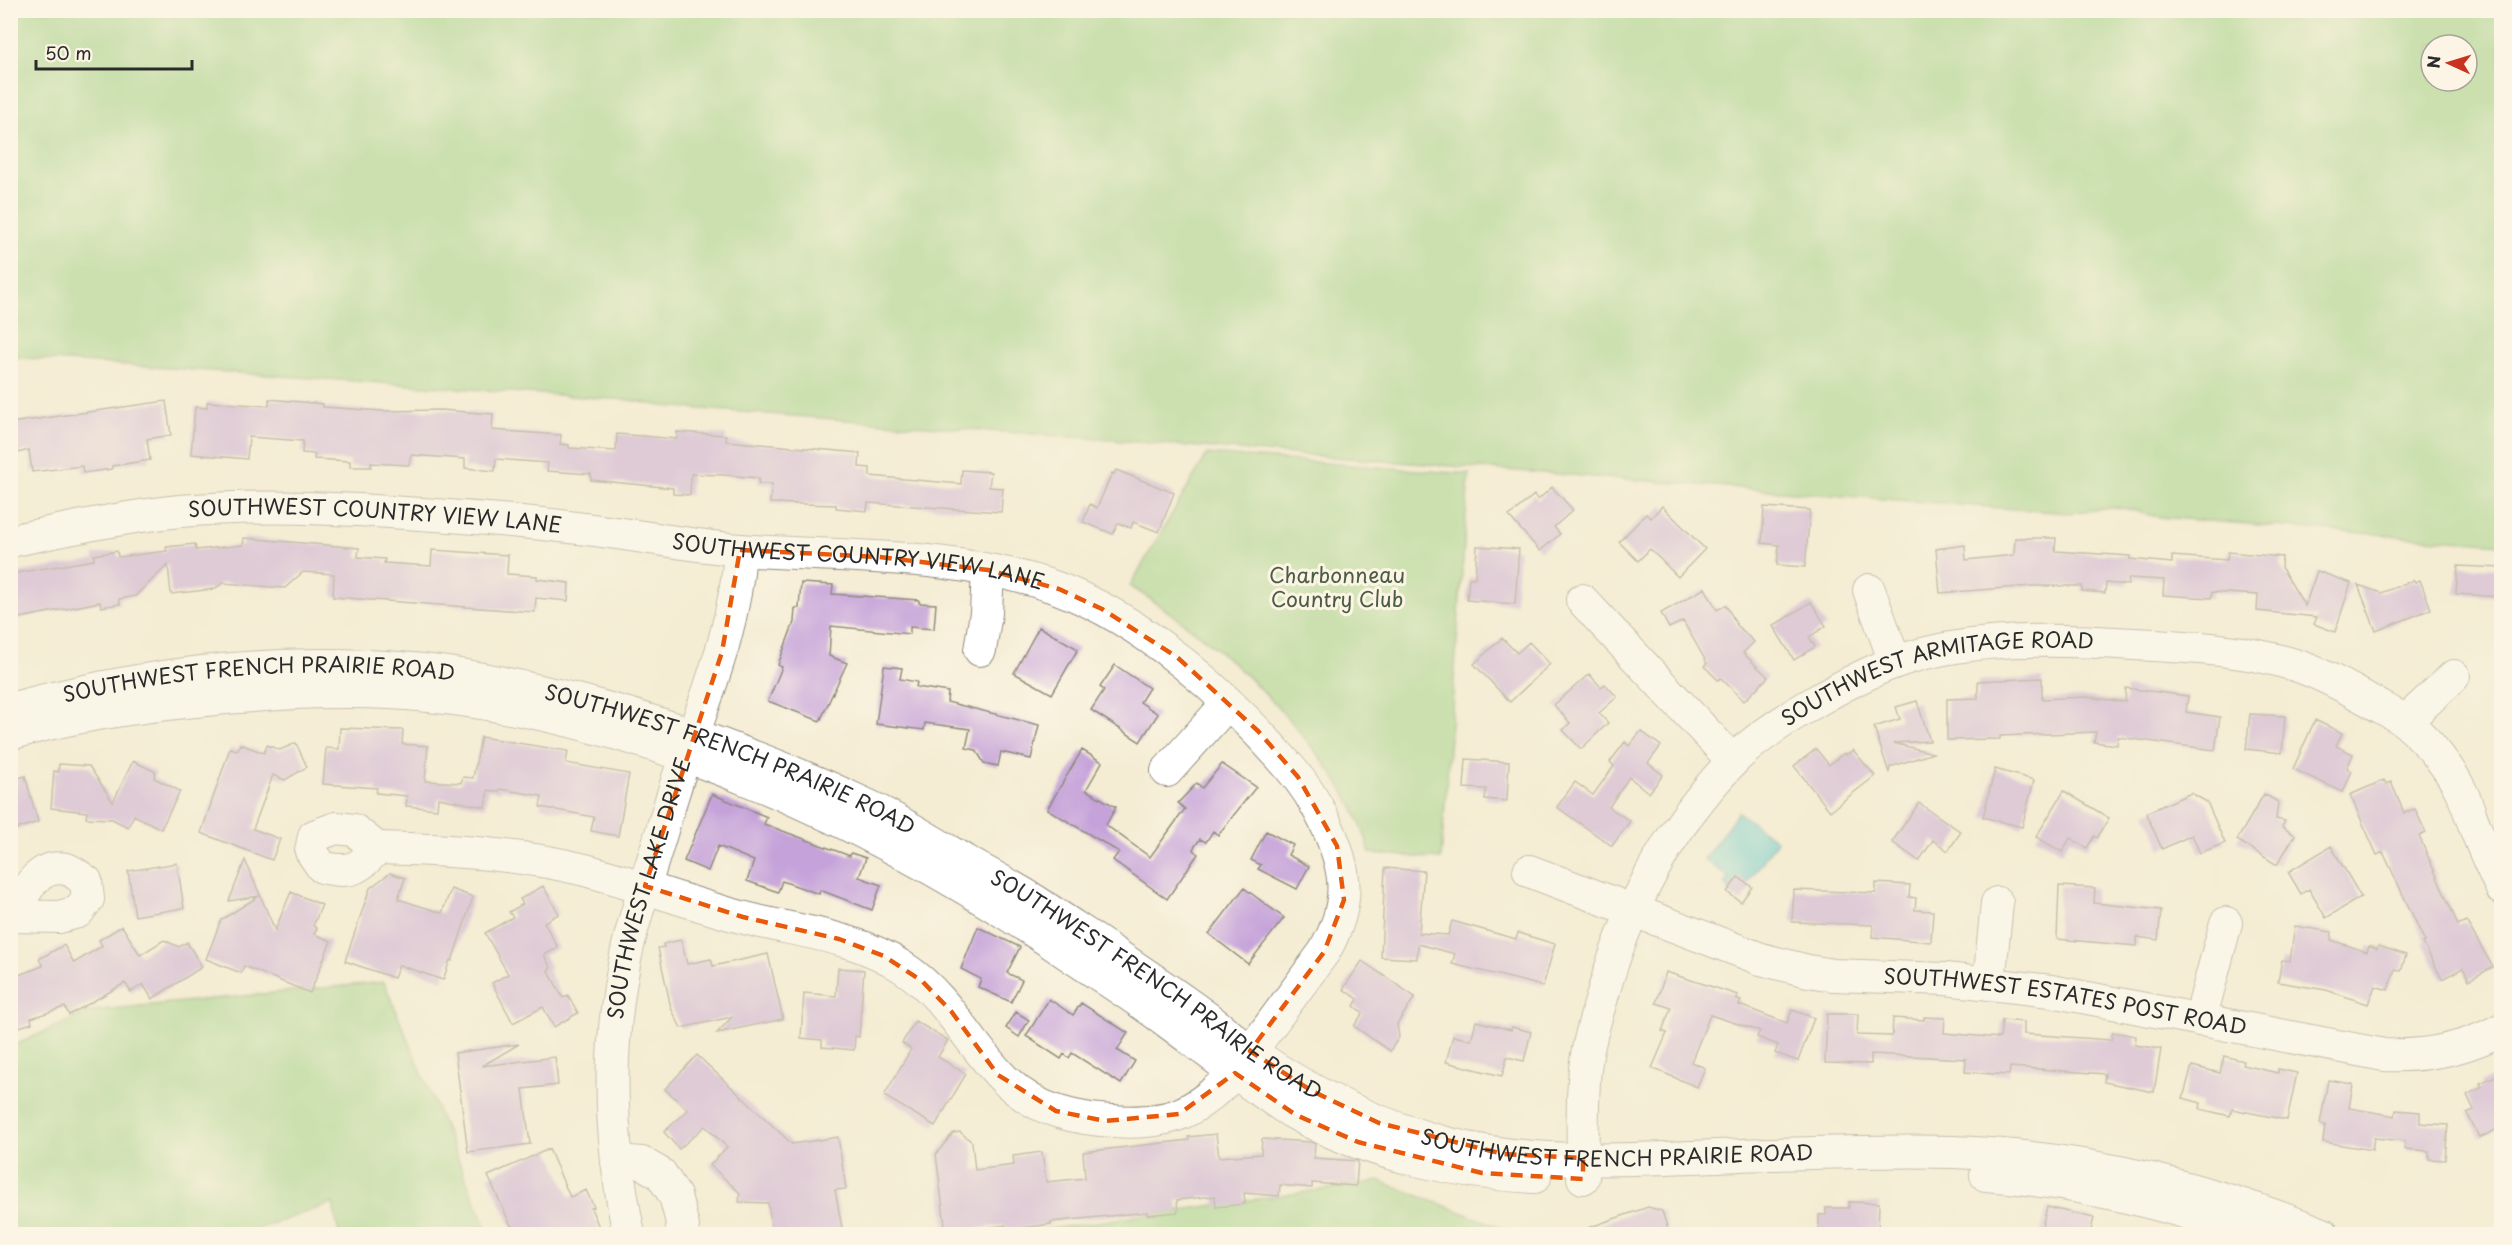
<svg xmlns="http://www.w3.org/2000/svg" width="2512" height="1245" font-family="'Playpen Sans',sans-serif">
	<style>
		.green { fill: #99d082; stroke: #627e56; stroke-width: 1.5; fill-rule: evenodd }
		.water { fill: #58c6ce; stroke: #42787c; stroke-width: 1.5 }
		.building { fill: #c5a2da }
		.lines { fill: none; stroke-linecap: round; stroke-linejoin: round }
		.minor-casing { stroke: #908c7f; stroke-width: 34 }
		.minor { stroke: #fff; stroke-width: 32 }
		.marked { fill: none; stroke: #e8590c; stroke-width: 4.5; stroke-dasharray: 12 8; stroke-linejoin: round }
		.labels { text-anchor: middle; stroke-width: 6; stroke-linejoin: round; paint-order: stroke }
		.street-label { font-size: 21px; fill: #2b2b2b; stroke: #fcf5e5 }
		.park-label { font-size: 21px; fill: #4c5d45; stroke: #fcf5e5 }
	</style>
	<rect width="100%" height="100%" fill="#fcf5e5"/>
	<filter id="ink" filterUnits="userSpaceOnUse"><feTurbulence type="fractalNoise" baseFrequency=".0167" numOctaves="2"/><feDisplacementMap in="SourceGraphic" scale="12" xChannelSelector="R" yChannelSelector="G"/><feConvolveMatrix kernelMatrix="1 2 1 2 8 2 1 2 1" color-interpolation-filters="sRGB"/></filter>
	<filter id="wash" filterUnits="userSpaceOnUse"><feTurbulence type="fractalNoise" baseFrequency=".008" numOctaves="4" result="noise"/><feDisplacementMap in="SourceGraphic" scale="24" xChannelSelector="R" yChannelSelector="G"/><feGaussianBlur stdDeviation="1.35" result="paint"/><feColorMatrix in="noise" values="0 0 0 0 0 0 0 0 0 0 0 0 0 0 0 0 0 1.4 0 .05"/><feComposite in="paint" operator="in"/></filter>
	<g filter="url(#wash)">
		<rect width="100%" height="100%" fill="#f4ecd3"/>
		<!-- green -->
		<path class="green" d="M10 11H2501V544L2158 517 2120 507 2068 513 663 406 629 400 11 357ZM2431 45H2467V81H2431Z
			M1207 454 1469 474 1441 859 1370 853C1360 811 1336 776 1308 742 1257 679 1199 629 1130 586Z
			M384 982 489 1234H339L333 1203 243 1234H11L10 1047 91 1011Z
			M1380 1181 1518 1234H1015Z"/>
		<!-- water -->
		<path class="water" d="M1738 812 1777 841 1739 895 1724 884 1728 877 1704 859Z"/>
		<g id="blocks">
			<!-- building -->
			<path class="building" d="M269 399 323 404V407L382 411 441 410 493 414 492 430 561 435 560 444 569 445V448L616 451 617 434 677 439V432L726 435V441L860 453 859 467 870 468V476L961 484 962 470 991 472 989 487 1003 488 1001 512 868 503 867 511 836 508V505L770 503 772 484H758L759 478 723 475 691 474 690 495 673 494V488L591 480V474L547 471 548 463 496 459 495 471 465 468V459L411 455 409 465 371 463V467H350V461L314 459 315 454 302 453 303 441 249 437 247 459 191 454 195 407 207 408V402L269 406Z
				M166 401 171 435 147 439 150 460 112 466V469L83 473 82 466 32 472 29 450 10 455V423Z
				M1116 470 1174 493 1159 532 1133 522 1131 528 1118 523 1113 534 1083 522 1090 504 1097 508 1112 473 1114 474Z
				M1552 487 1573 510 1554 527 1560 534 1540 551 1509 516 1534 495 1538 500Z
				M1662 506 1705 549 1678 577 1650 549 1638 561 1619 542 1646 514 1651 518Z
				M1764 507 1810 510 1805 567 1777 565 1779 545 1762 543Z
				M244 538 359 548 358 557 385 559 384 563 431 566 432 550 508 555 507 574 537 576V579L569 583 568 601 536 598 535 612 333 597 334 574 303 572 285 588 223 583 214 589 171 594 168 565 135 596 119 599 120 604 101 607 100 602 10 620V574L94 560V555L117 551 118 557 167 551 166 547 195 544 196 550 243 545Z
				M2015 538H2056L2055 551 2130 556V559L2172 563V556L2227 560 2228 552 2282 557 2281 567 2305 606 2317 571 2351 583 2335 632 2314 624 2317 617 2257 611 2258 595 2212 592 2211 598 2163 595 2164 580 2129 578 2128 585 2106 583 2105 593 2082 591V586H2032L1940 593 1936 549 1965 545 1966 560 2014 555Z
				M1477 546 1519 549 1515 604 1467 600 1469 578H1475Z
				M2458 566 2502 568V597L2456 594Z
				M2414 580 2415 582 2420 580 2431 609 2376 631 2358 585 2381 593Z
				M801 583 833 585 832 594 919 600V603L936 604 934 629 910 627V634L831 626 829 656 847 663 820 721 768 701 782 667 778 665 794 622 795 608H799Z
				M1705 588 1717 610 1726 605 1737 625 1754 642 1743 653 1768 677 1744 701 1721 678 1718 680 1704 666 1707 663 1683 621 1669 628 1661 613Z
				M1811 602 1826 626 1809 637 1815 647 1794 660 1773 626Z
				M1039 627 1078 649 1052 694 1014 673Z
				M1502 638 1517 653 1529 642 1550 664 1510 702 1474 664Z
				M1115 665 1149 688 1140 702 1158 714 1140 742 1091 710 1104 690 1100 687Z
				M884 666 902 668 900 679 917 682 916 687 948 692 947 702 1039 725 1031 759 1001 752 998 766 984 763 976 750 966 748 970 729 925 723 924 730 876 724Z
				M1589 674 1601 687 1605 684 1617 697 1599 713 1608 723 1581 749 1563 730 1570 723 1554 705Z
				M2042 678V699L2086 697 2125 702 2126 688 2188 696 2186 712 2220 717 2215 750 2118 737 2117 745 2094 742 2096 732 2000 736V739L1947 740V699L1978 698V681Z
				M1917 701 1930 741 1893 743 1933 753 1890 767 1889 773 1874 727 1900 719 1896 707Z
				M2250 714 2285 716 2282 753 2246 749Z
				M2315 720 2342 733 2336 746 2353 754 2347 768 2352 771 2343 792 2293 769Z
				M340 728 403 730 402 744 428 746 425 781 461 783 463 777 473 778 481 737 568 751 566 763 629 774 618 836 591 831 594 817 540 807 542 796 500 789 499 792 488 790 485 807 438 798 437 809 406 806 407 796 376 793 377 788 323 784 326 748 339 749Z
				M1641 731 1661 746 1648 763 1663 775 1649 793 1629 777 1609 807 1630 821 1612 846 1557 807 1575 782 1593 795 1614 766 1610 762 1625 742 1629 746Z
				M296 743 307 767 285 780 273 775 253 829 280 839 272 860 201 833 230 748 238 750 240 744 264 753 267 745 280 750Z
				M1816 749 1829 765 1844 753 1846 755 1853 750 1875 776 1830 811 1794 766Z
				M1082 750 1102 762 1086 790 1116 807 1106 825 1150 857 1185 809 1178 803 1197 783 1202 788 1222 764 1256 787 1218 835 1213 831 1206 842 1200 839 1193 849 1198 854 1167 899 1113 860 1119 852 1047 809Z
				M1466 759 1509 762 1507 801 1485 799 1486 789 1464 788Z
				M133 761 156 772 154 778 180 791 161 829 134 815 128 827 112 819 86 818 87 812 51 808 54 771 58 772 59 764 89 766 113 802Z
				M1995 769 2034 780 2022 827 1983 817Z
				M25 776 38 822 10 831V781Z
				M2384 780 2386 784 2391 782 2404 813 2415 809 2426 833 2419 836 2458 925 2466 921 2493 967 2469 980 2463 968 2442 979 2423 943 2425 942 2383 852 2377 855 2350 795Z
				M2064 791 2109 818 2097 838 2094 836 2087 848 2070 838 2062 852 2036 837Z
				M2191 793 2207 802 2225 843 2200 853 2192 835 2162 849 2146 813Z
				M712 794 767 817 764 824 850 856 851 853 866 858 859 877 881 885 872 910 820 890 819 894 782 881 778 892 747 881 754 861 718 846 708 871 684 861Z
				M2264 794 2278 802 2276 819 2285 821 2282 827 2295 835 2277 865 2237 840Z
				M1919 803 1961 832 1948 851 1933 840 1919 861 1892 842Z
				M1266 831 1293 845 1288 855 1309 866 1297 889 1258 869 1261 865 1251 860Z
				M2331 846 2361 897 2326 918 2309 889 2301 894 2288 872Z
				M245 860 275 930 291 892 322 905 313 926 317 928 314 934 331 941 310 993 244 966 241 973 206 959 221 920 259 896 229 901Z
				M177 863 184 908 135 916 128 871Z
				M1385 868 1424 871 1419 933 1448 935 1452 921 1516 939 1518 933 1555 944 1543 986 1452 964 1455 954 1418 944 1417 959 1381 957Z
				M390 873 405 878 398 899 442 913 451 889 473 897 452 961 450 960 443 980 399 965 394 978 345 961 370 888Z
				M1738 877 1752 887 1741 902 1727 892Z
				M1876 883 1910 885 1909 897 1916 898 1915 910 1933 911 1931 942 1872 937 1873 925 1792 922 1794 890 1876 893Z
				M543 886 559 914 544 922 558 948 544 955 551 968 548 970 563 998 568 995 578 1013 554 1027 543 1007 513 1023 492 983 508 974 485 933 513 917 509 912 523 904 520 899Z
				M2059 886 2095 888 2094 903 2161 910 2158 940 2137 937V946L2057 939Z
				M1244 888 1284 918 1248 964 1209 934Z
				M122 926 140 955 164 940 179 947 187 942 202 967 152 999 143 984 131 992 125 983 69 1015 65 1007 31 1018 32 1023 10 1030V978L43 966 39 959 64 945 74 963 102 946 99 940Z
				M2295 926 2332 932 2331 940 2367 952 2369 946 2377 949 2378 946 2406 955 2401 971 2395 969 2388 990 2375 986 2368 1004 2326 990 2278 982 2282 960 2290 961Z
				M978 927 1020 947 1007 973 1022 980 1011 1002 978 987 981 979 961 969Z
				M681 940 687 964 711 959 713 966 768 954 783 1019 717 1033 732 1017 681 1028 671 1008 658 948 664 947 663 944Z
				M1362 961 1415 997 1397 1024 1399 1037 1390 1051 1354 1026 1363 1013 1354 1006 1358 999 1343 989Z
				M838 968 864 970 859 1037 855 1036 854 1050 822 1047V1040L801 1038 804 993 836 996Z
				M1666 972 1738 995 1736 999 1741 1001 1739 1005 1787 1023 1792 1010 1814 1018 1798 1061 1775 1053 1778 1045 1757 1037 1760 1031 1710 1015 1691 1062 1705 1068 1697 1087 1652 1068 1667 1033 1662 1031 1671 1008 1656 1003Z
				M1049 999 1073 1015 1081 1003 1128 1033 1117 1050 1135 1061 1121 1084 1072 1053 1069 1058 1064 1054 1061 1059 1026 1036Z
				M1016 1012 1029 1020 1019 1037 1006 1028Z
				M1827 1014H1858L1857 1035 1892 1036 1893 1018 1924 1020V1017L1945 1018 1944 1033 2000 1038 2002 1020 2024 1022V1034L2111 1040 2113 1032 2136 1036 2135 1045 2161 1049 2154 1092 2104 1082 2105 1074 2010 1067 2009 1075 1965 1072 1966 1059 1871 1054V1064L1825 1063Z
				M915 1021 948 1040 938 1057 966 1074 935 1126 884 1096 911 1049 902 1043Z
				M1476 1021 1511 1030 1512 1027 1531 1032 1524 1061 1507 1057 1502 1076 1446 1062 1453 1036 1471 1040Z
				M519 1044 482 1066 555 1057 558 1085 523 1089 530 1144 468 1152 455 1053Z
				M697 1055 792 1144 838 1137 846 1189 835 1190 843 1233 773 1234 768 1203 739 1202 740 1193 710 1165 727 1147 705 1126 679 1149 664 1132 688 1110 665 1089Z
				M2224 1056 2244 1061 2243 1065 2278 1073V1069L2297 1073 2287 1120 2232 1109 2230 1116 2200 1109 2201 1103 2183 1098 2192 1066 2220 1073Z
				M2502 1073V1127L2479 1138 2467 1113 2474 1110 2467 1095 2482 1087 2480 1083Z
				M2328 1080 2353 1084 2349 1108 2395 1116 2396 1110 2420 1112V1123L2448 1125 2445 1160 2429 1159V1151L2405 1149V1141L2374 1138 2372 1150 2323 1142 2325 1125 2320 1124Z
				M960 1132 972 1142 975 1170 1014 1165 1013 1156 1042 1152 1046 1182 1085 1178 1083 1152 1189 1140 1188 1137 1216 1134 1219 1157 1261 1154 1262 1139 1311 1142 1315 1144 1314 1158 1358 1161 1356 1186 1312 1183V1188L1280 1185 1279 1196 1244 1193 1245 1204 1216 1207 1215 1196 1177 1200 1178 1212 1147 1215V1212L1051 1222V1224L1007 1230 1006 1225 946 1233 936 1154 953 1133Z
				M549 1149 570 1197 586 1190 594 1207 591 1208 602 1234H515L488 1176Z
				M1849 1202 1879 1203 1878 1234H1819V1215H1826V1208H1849Z
				M1648 1207 1662 1211 1668 1230 1655 1234H1577L1576 1232Z
				M2047 1207 2094 1218 2090 1234H2040Z"/>
		</g>
	</g>
	<g filter="url(#ink)">
		<use href="#blocks" fill-opacity="0" stroke="#908c7f" stroke-width="1.5"/>
		<g class="lines">
			<!-- minor casing -->
			<g class="minor-casing">
				<g id="minor">
					<path id="s1" d="M10 541C67 529 123 517 180 511 250 505 320 507 390 512 453 516 515 520 577 528 632 534 685 545 740 550 846 558 955 552 1057 588 1146 621 1229 697 1290 768 1303 783 1315 801 1324 820 1348 869 1352 904 1324 952L1235 1073C1219 1088 1202 1104 1182 1113 1150 1127 1091 1122 1059 1112 983 1090 967 1009 904 968 855 935 797 932 741 917 689 903 638 884 585 870 517 853 447 850 377 848"/>
					<path d="M1869 590 1895 662"/>
					<path d="M1582 600 1733 761"/>
					<path d="M980 650 986 613 988 570"/>
					<path id="s2" d="M10 709C140 674 277 657 412 669 469 674 526 687 581 701 680 727 776 762 869 806 902 822 934 842 965 861 990 875 1016 888 1040 904 1094 940 1150 976 1202 1014 1219 1026 1234 1040 1251 1052 1313 1095 1378 1126 1450 1144 1551 1169 1666 1157 1769 1154 1830 1153 1892 1150 1953 1152 2080 1156 2206 1187 2323 1234"/>
					<path d="M2406 721 2454 676"/>
					<path d="M10 734C74 715 140 706 206 700 279 693 355 688 429 696 648 719 871 822 1053 944 1089 969 1127 992 1162 1018 1196 1043 1228 1068 1262 1092 1274 1100 1285 1109 1297 1115 1368 1154 1454 1173 1535 1177"/>
					<path d="M1167 771 1227 704"/>
					<path d="M336 828 354 830 377 848C358 870 350 874 322 867L311 851 314 836Z"/>
					<path id="s3" d="M1529 871 1761 959 1808 971 1833 975 1946 979 2051 991 2384 1055C2426 1057 2465 1049 2502 1029"/>
					<path d="M10 916 59 917 78 912 88 899 86 881C80 878 73 870 66 869 37 863 24 893 14 914"/>
					<path d="M1989 983 1997 903"/>
					<path d="M2200 1020 2226 923"/>
					<path d="M617 1161 642 1163 661 1174 675 1196 683 1226 681 1234"/>
					<path d="M1986 1175C2076 1182 2166 1203 2251 1234"/>
					<path id="s4" d="M1583 1178C1583 1141 1581 1097 1586 1061 1589 1041 1595 1020 1601 1001 1625 912 1668 829 1732 762 1764 728 1851 678 1896 662 1968 636 2059 639 2134 644 2189 647 2246 649 2298 666 2324 675 2348 688 2372 702 2384 709 2397 715 2407 723 2428 741 2450 768 2462 793 2468 806 2472 820 2477 832 2484 851 2493 870 2502 889"/>
					<path id="s5" d="M629 1234C609 1140 606 1041 628 946 637 909 649 873 660 837 668 810 676 782 686 755 710 687 736 622 740 550"/>
				</g>
			</g>
			<!-- minor -->
			<use href="#minor" class="minor"/>
		</g>
	</g>
	<!-- marked area -->
	<path d="M0 0H2512V1245H0ZM740 550 879 557 988 570 1059 589 1102 609 1177 657 1258 731 1298 777 1337 846 1344 900 1324 952 1250 1051 1312 1091 1379 1123 1503 1154 1583 1158V1179L1482 1173 1358 1142 1296 1115 1235 1073 1179 1114 1105 1121 1056 1111 998 1075 951 1011 922 981 884 956 839 939 743 917 645 886 722 652Z" fill="#f4ecd3" fill-opacity=".55" fill-rule="evenodd"/>
	<path class="marked" d="M740 550 879 557 988 570 1059 589 1102 609 1177 657 1258 731 1298 777 1337 846 1344 900 1324 952 1250 1051 1312 1091 1379 1123 1503 1154 1583 1158V1179L1482 1173 1358 1142 1296 1115 1235 1073 1179 1114 1105 1121 1056 1111 998 1075 951 1011 922 981 884 956 839 939 743 917 645 886 722 652Z"/>
	<g class="labels">
		<!-- street labels -->
		<g class="street-label">
			<text dy="7" stroke="none"><textPath href="#s1" startOffset="368">SOUTHWEST COUNTRY VIEW LANE</textPath></text>
			<text dy="7" stroke="none"><textPath href="#s1" startOffset="854">SOUTHWEST COUNTRY VIEW LANE</textPath></text>
			<text dy="7" stroke="none"><textPath href="#s4" startOffset="684">SOUTHWEST ARMITAGE ROAD</textPath></text>
			<text dy="7" stroke="none"><textPath href="#s2" startOffset="252">SOUTHWEST FRENCH PRAIRIE ROAD</textPath></text>
			<text dy="7" stroke="none"><textPath href="#s2" startOffset="738">SOUTHWEST FRENCH PRAIRIE ROAD</textPath></text>
			<text dy="7" stroke="none"><textPath href="#s5" startOffset="351">SOUTHWEST LAKE DRIVE</textPath></text>
			<text dy="7" stroke="none"><textPath href="#s2" startOffset="1224">SOUTHWEST FRENCH PRAIRIE ROAD</textPath></text>
			<text dy="7" stroke="none"><textPath href="#s3" startOffset="556">SOUTHWEST ESTATES POST ROAD</textPath></text>
			<text dy="7" stroke="none"><textPath href="#s2" startOffset="1728">SOUTHWEST FRENCH PRAIRIE ROAD</textPath></text>
		</g>
		<!-- park labels -->
		<g class="park-label">
			<text x="1337" y="583">Charbonneau<tspan x="1337" dy="24">Country Club</tspan></text>
		</g>
	</g>
	<!-- margin -->
	<rect width="2512" height="1245" fill="none" stroke="#fcf5e5" stroke-width="36"/>
	<!-- north arrow -->
	<g transform="translate(2449 63) rotate(274)"><circle r="28" fill="#fcf5e5" stroke="#a8a49b" stroke-width="1.5"/>
	<path d="M0-4.5L10 22L0 15L-10 22Z" fill="#c8321e"/>
	<text y="-9" font-size="16" font-weight="bold" text-anchor="middle" fill="#2b2b2b">N</text>
	</g>
	<!-- scale -->
	<path d="M36 60v9h156v-9" fill="none" stroke="#2b2b2b" stroke-width="3"/>
	<text x="45" y="60" font-size="18" fill="#2b2b2b" stroke="#fcf5e5" stroke-width="4.5" paint-order="stroke">50 m</text>
</svg>
